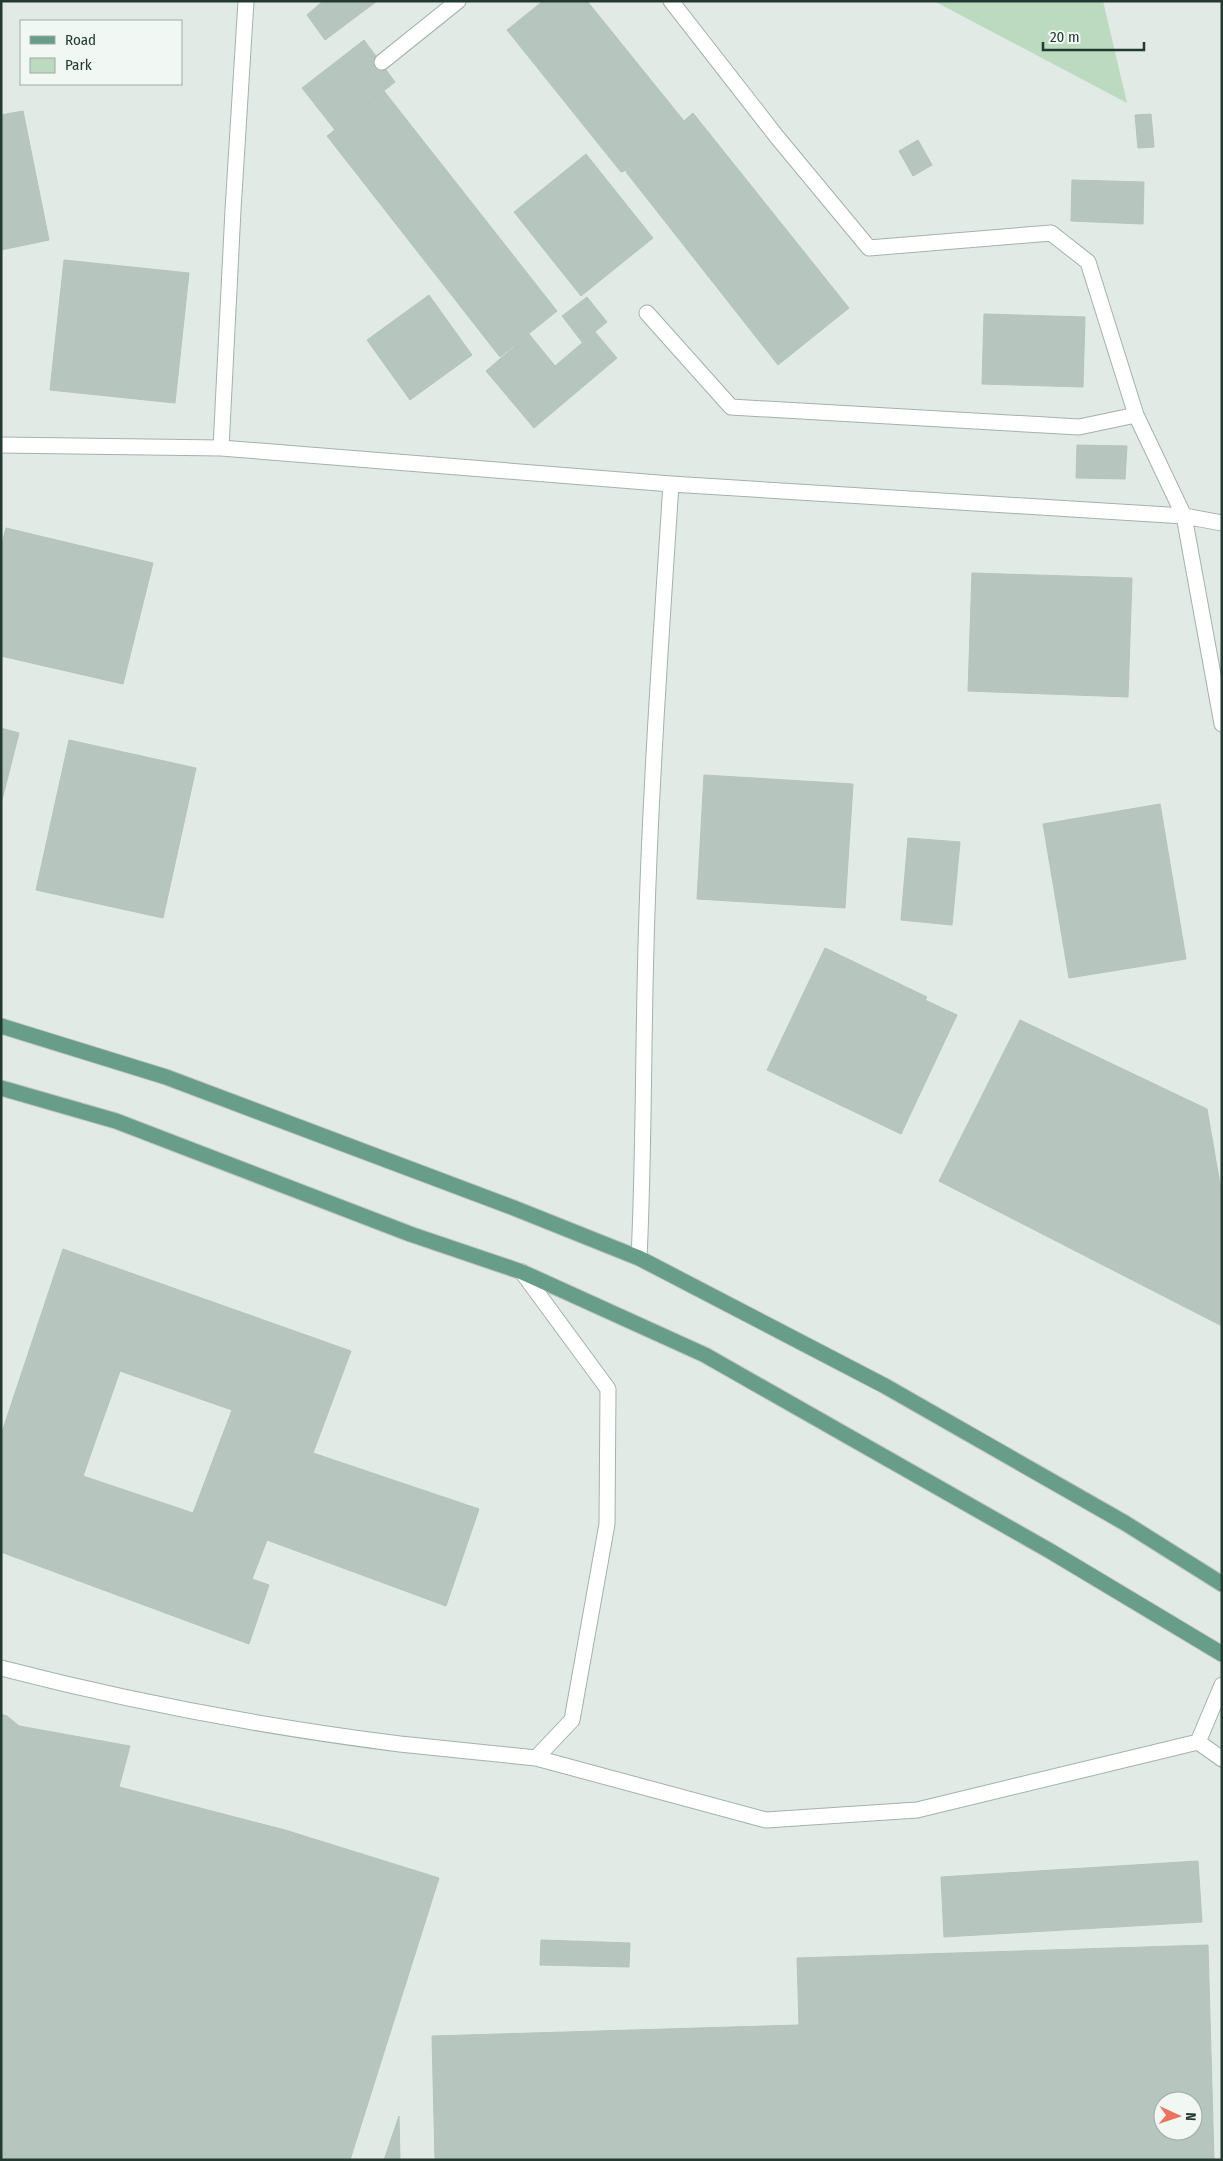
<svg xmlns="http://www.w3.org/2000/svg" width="1223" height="2161" font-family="'Fira Sans Condensed',sans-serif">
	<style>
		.green { fill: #bbdac0 }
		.building { fill: #b6c5be; stroke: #b4c4bb; fill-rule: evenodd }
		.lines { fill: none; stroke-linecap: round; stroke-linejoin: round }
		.minor-casing { stroke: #a4b2ab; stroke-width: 17 }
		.major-casing { stroke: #bdc4c1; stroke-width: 17 }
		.minor { stroke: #fff; stroke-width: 15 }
		.major { stroke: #689d8a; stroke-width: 15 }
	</style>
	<rect width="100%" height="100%" fill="#e1eae5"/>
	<!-- green -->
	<path class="green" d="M934 1H1103L1127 103Z"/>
	<!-- building -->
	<path class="building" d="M323 1H377L325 40 307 15Z
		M543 1H587L684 121 627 170 621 172 507 30Z
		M364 40 395 82 335 130 302 88Z
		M384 91 557 311 500 357 327 136Z
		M23 111 49 240 1 250V115Z
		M693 113 849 308 778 365 626 172Z
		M1151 114 1154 147 1138 148 1135 115Z
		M918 140 932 165 913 176 899 151Z
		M586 154 653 238 581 296 514 212Z
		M1072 180 1144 182 1143 224 1071 221Z
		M64 260 189 273 175 403 50 390Z
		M429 295 472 355 410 400 367 340Z
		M587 297 607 322 582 342 562 316Z
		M984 314 1085 317 1083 387 982 384Z
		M595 332 617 358 534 428 486 371 529 334 555 366Z
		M1077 445 1127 446 1125 479 1076 478Z
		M6 528 153 563 123 684 1 656V547Z
		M972 573 1132 578 1128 697 968 691Z
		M1 728 19 733 1 804Z
		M69 740 196 768 163 918 36 890Z
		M704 775 853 784 845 908 697 899Z
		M1160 804 1186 959 1069 978 1043 824Z
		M908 838 960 842 952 925 901 920Z
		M825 948 927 997 925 1000 957 1015 901 1134 767 1070Z
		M1020 1020 1207 1109 1222 1196V1326L939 1181Z
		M63 1249 351 1351 313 1453 479 1509 446 1606 267 1540 252 1579 269 1585 249 1644 1 1552V1435ZM120 1371 232 1410 193 1513 83 1476Z
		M1 1714 7 1716 19 1726 130 1746 119 1787 285 1830 439 1878 350 2160H1Z
		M1198 1861 1202 1922 944 1937 941 1877Z
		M541 1940 630 1943 629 1967 540 1965Z
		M1208 1945 1214 2160H435L432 2036 799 2025 797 1958ZM1163 2101H1193V2131H1163Z
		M399 2116 400 2160H384Z"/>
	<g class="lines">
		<!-- minor casing -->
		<g class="minor-casing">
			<path id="minor" d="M671 1 777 137 869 248 1051 233 1088 262 1136 415 1184 516 1222 724
				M382 62 458 1
				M647 313 731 407 1079 427 1136 415
				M1 445 221 448 671 484 1184 516 1222 523
				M221 448 233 210 246 1
				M639 1258C644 1154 643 1050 646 946 650 792 661 638 671 484
				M1 1668C132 1702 266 1727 400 1744 445 1749 491 1753 536 1758L572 1720 607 1524 608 1389 522 1272
				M1198 1742 1222 1759
				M536 1758 766 1820 917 1810 1198 1742 1222 1685"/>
		</g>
		<!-- major casing -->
		<g class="major-casing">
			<path id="major" d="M1 1026 166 1077 514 1208 639 1258 885 1386 1125 1523 1222 1584
				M1 1088 116 1121 410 1234 522 1272 705 1355 1050 1551 1222 1654"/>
		</g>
		<!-- minor -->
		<use href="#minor" class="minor"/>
		<!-- major -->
		<use href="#major" class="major"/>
	</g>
	<!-- border -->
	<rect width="1223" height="2161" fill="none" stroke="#223a31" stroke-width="5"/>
	<!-- legend -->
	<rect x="20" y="20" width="162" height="65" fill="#f1f7f3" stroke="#9eaba5"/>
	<rect x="30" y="36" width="25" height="8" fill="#689d8a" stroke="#9eaba5"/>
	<text x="65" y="45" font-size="15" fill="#223a31">Road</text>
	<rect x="30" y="58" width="25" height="15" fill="#bbdac0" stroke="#9eaba5"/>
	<text x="65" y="70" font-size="15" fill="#223a31">Park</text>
	<!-- north arrow -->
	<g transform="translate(1178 2116) rotate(93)"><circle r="24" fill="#f1f7f3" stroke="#9eaba5"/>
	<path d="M0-4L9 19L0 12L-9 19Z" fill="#e97360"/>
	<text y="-8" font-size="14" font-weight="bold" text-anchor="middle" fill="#223a31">N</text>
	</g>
	<!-- scale -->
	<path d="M1043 42v8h101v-8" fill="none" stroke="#223a31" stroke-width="2.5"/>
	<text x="1050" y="42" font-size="15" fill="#223a31" stroke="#f1f7f3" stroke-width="4" paint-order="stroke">20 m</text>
</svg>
